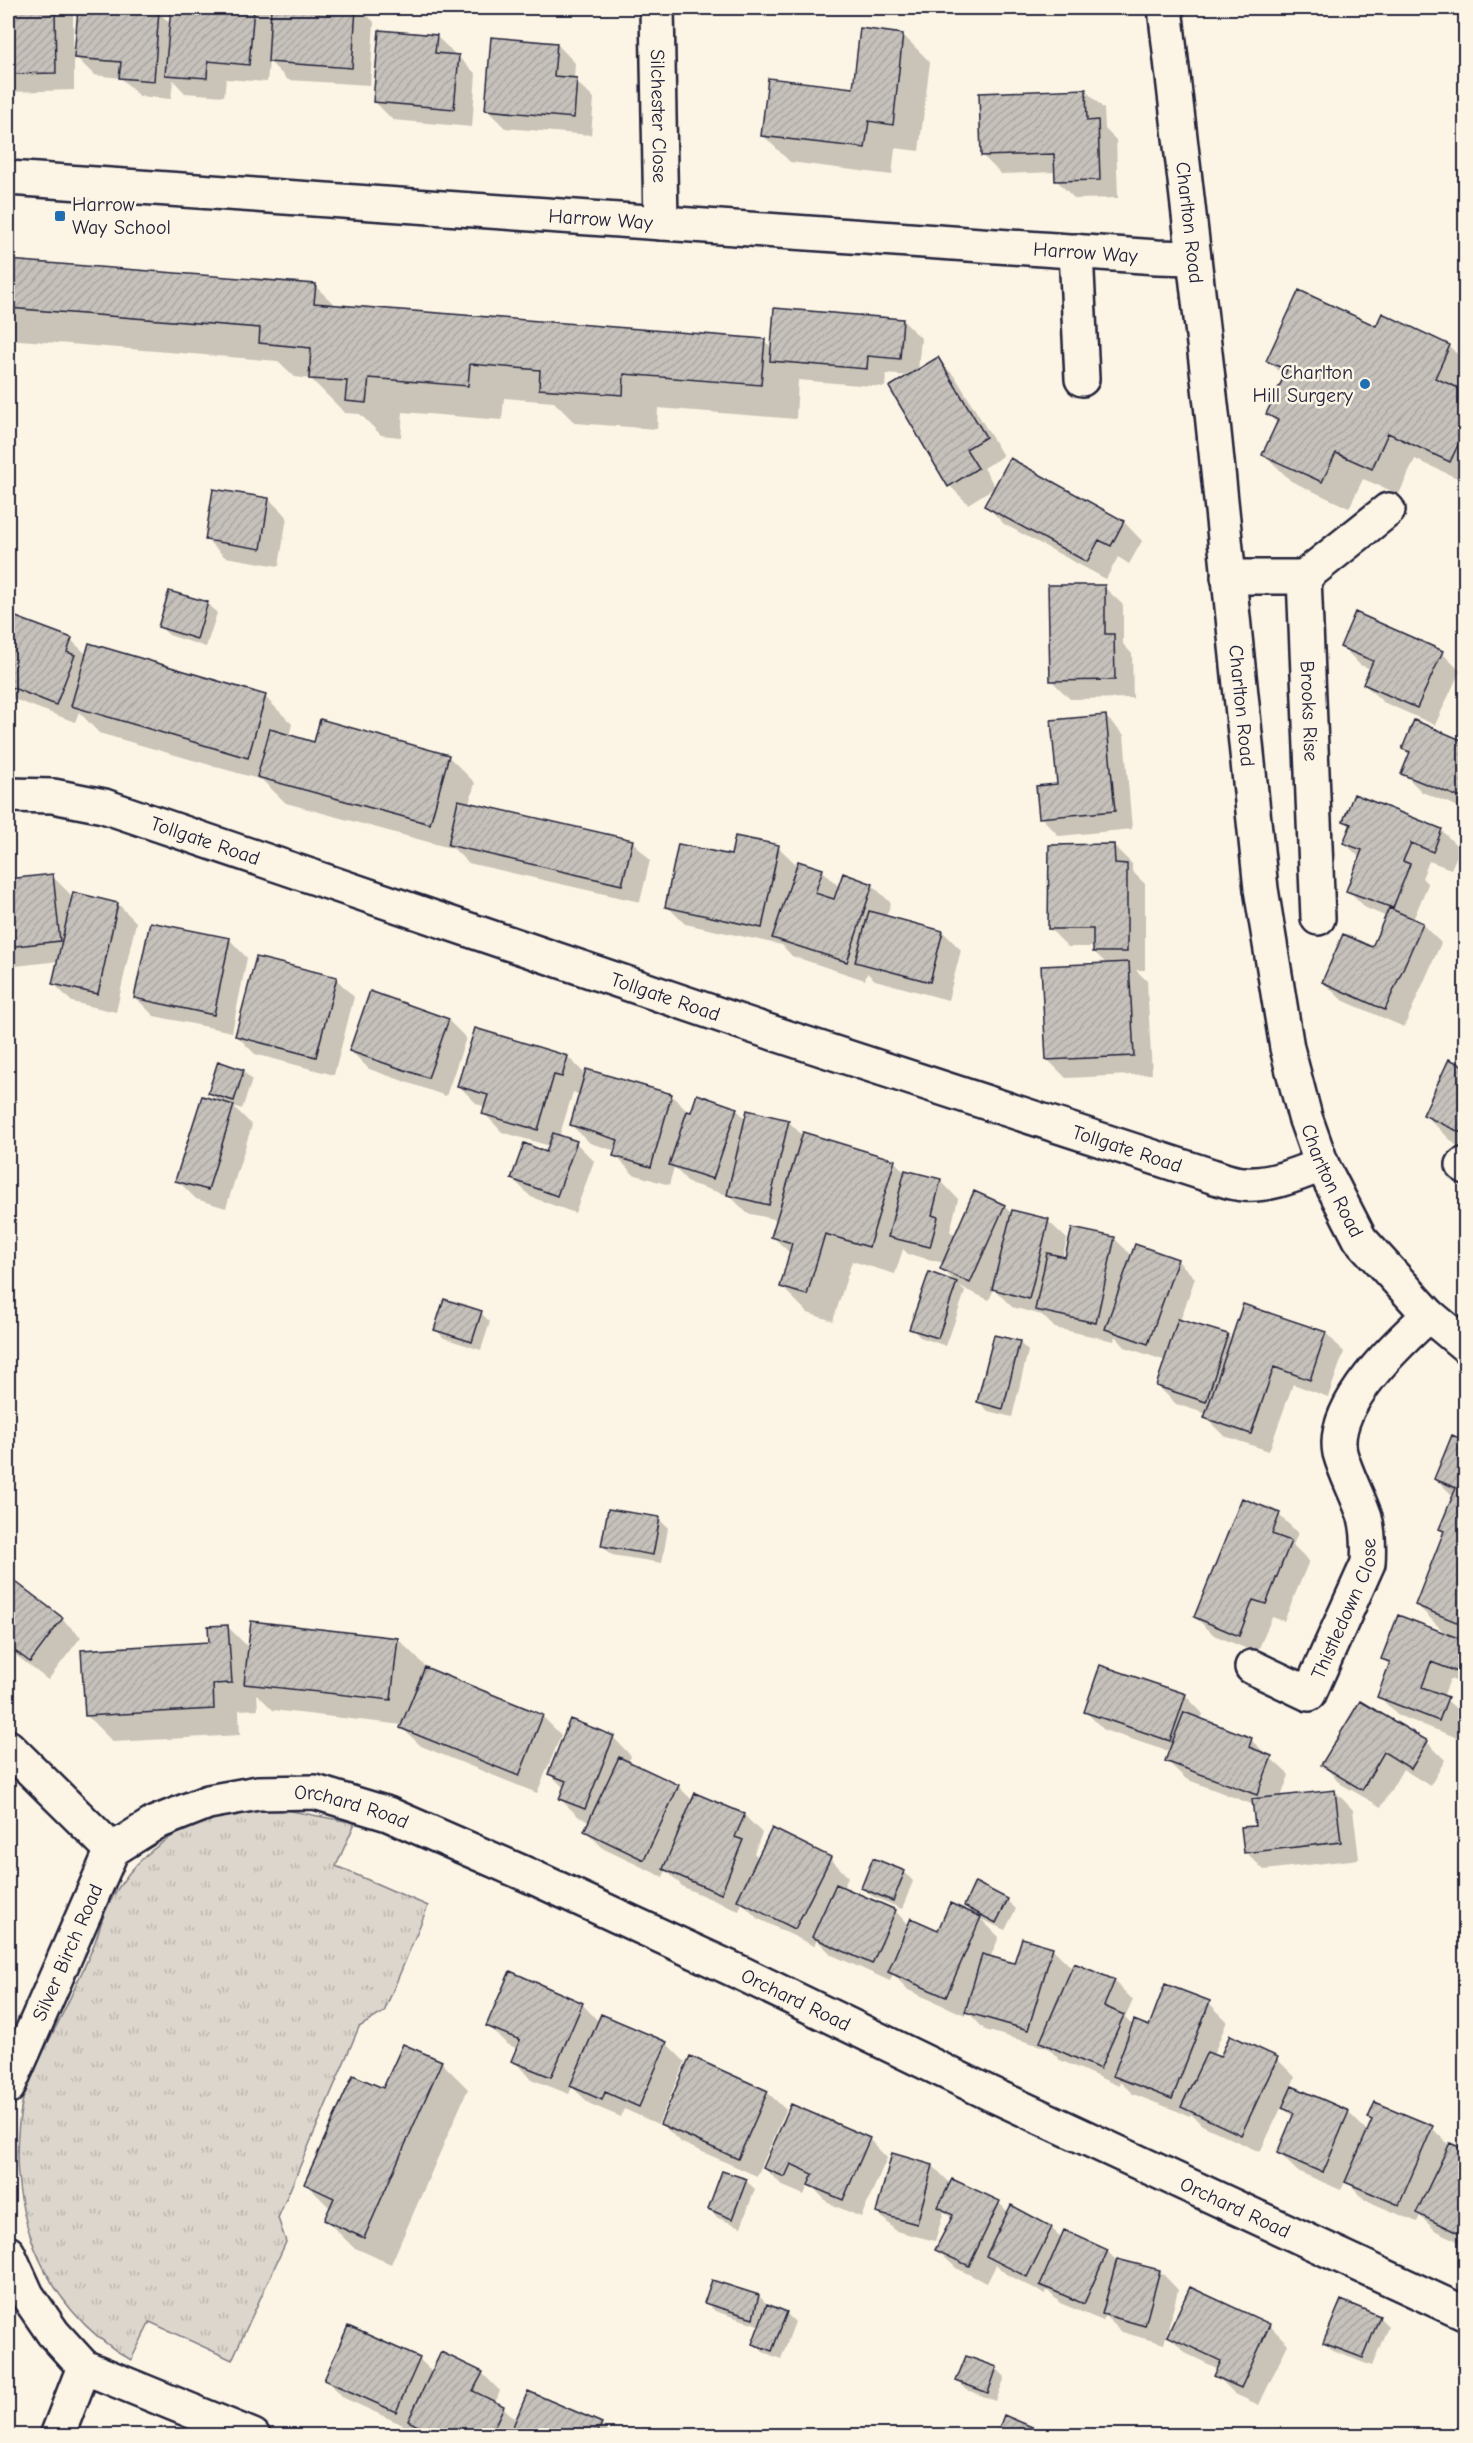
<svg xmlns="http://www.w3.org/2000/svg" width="1473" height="2443" font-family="'Comic Neue',sans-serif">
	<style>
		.grass { fill: url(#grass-tufts); stroke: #7f7c84; stroke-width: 1.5 }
		.shadow { fill: #0003 }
		.building { fill: url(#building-hatch); stroke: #22223b; stroke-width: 1.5 }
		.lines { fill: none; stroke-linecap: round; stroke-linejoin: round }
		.minor-casing { stroke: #22223b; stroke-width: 38 }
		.minor { stroke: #fcf5e5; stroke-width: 33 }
		.poi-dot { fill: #1f6fb2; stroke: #fcf5e5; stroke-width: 2 }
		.labels { text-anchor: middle; stroke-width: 5; stroke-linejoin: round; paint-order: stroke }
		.street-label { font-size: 20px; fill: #22223b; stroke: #fcf5e5 }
		.poi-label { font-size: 20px; fill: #22223b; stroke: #fcf5e5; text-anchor: start }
	</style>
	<defs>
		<pattern id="grass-tufts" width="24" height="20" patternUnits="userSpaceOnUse" patternTransform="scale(1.5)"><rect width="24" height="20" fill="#dcd6cc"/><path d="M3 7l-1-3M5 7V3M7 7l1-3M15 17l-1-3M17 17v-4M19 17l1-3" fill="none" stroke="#bcb7b0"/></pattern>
		<pattern id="building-hatch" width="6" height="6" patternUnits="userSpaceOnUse" patternTransform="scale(1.5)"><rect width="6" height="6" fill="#c6c1bb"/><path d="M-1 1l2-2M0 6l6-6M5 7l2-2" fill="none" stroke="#aaa6a2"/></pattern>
	</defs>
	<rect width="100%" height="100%" fill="#fcf5e5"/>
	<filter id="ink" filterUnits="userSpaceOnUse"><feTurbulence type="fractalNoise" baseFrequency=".0167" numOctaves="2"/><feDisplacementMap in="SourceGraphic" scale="12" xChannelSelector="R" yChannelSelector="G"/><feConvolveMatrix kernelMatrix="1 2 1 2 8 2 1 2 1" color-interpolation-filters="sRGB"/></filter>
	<g filter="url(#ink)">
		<!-- grass -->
		<path class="grass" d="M281 1809 355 1823 336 1866 428 1906 384 2012 359 2027 278 2218 286 2242 232 2360 150 2322 131 2360C39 2307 0 2198 24 2094 37 2061 56 2029 71 1996 79 1978 88 1960 95 1942 100 1928 103 1913 111 1900 147 1834 210 1811 281 1809Z"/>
		<!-- shadow -->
		<path class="shadow" d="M8 8H73V51H76L79 8 158 12 171 24 173 8H360L374 22 370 85 288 80 269 61 267 82 226 79 224 96 185 93 173 80 171 99 139 96 121 78 94 75 74 55V90L8 92Z
			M1356 8H1419L1360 12Z
			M903 35 930 62 919 151 895 148 892 175 790 162 763 135 854 89Z
			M436 36 476 74 472 127 393 120 375 102Z
			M557 44 575 63 574 80 594 98 591 135 505 128 486 109Z
			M1086 91 1104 109 1105 129 1116 140 1118 198 1075 199 1057 181 1056 172 1001 174 982 155Z
			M8 262 315 286 336 306 764 341 773 349 902 320 921 338 918 371 938 359 956 378 1003 456 984 468 995 487 968 504 950 486 910 376 886 374 885 387 798 380 796 419 658 408 657 429 575 423 554 402 504 398 502 420 403 412 401 437 381 435 360 414 345 413 311 379 295 377 278 361 8 339Z
			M1377 328 1449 346 1466 363V482L1415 459 1399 494 1363 479 1349 508 1291 481 1264 454 1278 424 1268 414 1285 377 1268 360Z
			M1010 460 1124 522 1142 541 1129 564 1118 557 1106 579 1004 524 986 505Z
			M269 499 287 517 279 566 225 557 206 539Z
			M1104 587 1123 605V644L1132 654 1133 698 1070 699 1051 680Z
			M170 593 208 604 217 613 206 647 169 635 160 627Z
			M8 616 71 640 87 655 265 697 292 724 289 736 315 743 448 756 475 783 469 804 632 841 650 860 640 902 468 863 454 849 286 803 262 780 99 733 79 712 75 722 8 697Z
			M1342 646 1442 653 1460 671 1435 725 1383 702 1364 684 1371 669 1360 665Z
			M1106 717 1124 735 1132 829 1059 836 1041 817 1059 785Z
			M1466 743V810L1422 792 1403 773 1411 756 1403 749Z
			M1345 820 1441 830 1460 849 1451 869 1429 861 1422 878 1428 884 1413 920 1422 924 1441 943 1404 1027 1342 1000 1323 982 1373 949 1387 917 1366 908 1348 890 1360 858 1345 843 1351 827Z
			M1114 846 1132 864V871L1145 884V970H1136L1147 981 1152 1074 1066 1078 1048 1060 1107 964 1094 952V947H1068L1050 929Z
			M778 847 798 866 822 870 840 888 872 885 891 903 886 917 943 932 961 950 948 1000 875 980 867 973 865 980 792 956 782 945 685 924 667 906 732 857Z
			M52 876 70 894 71 903 118 904 136 922 116 1012 72 1002 54 984 59 961 15 966 8 958V881Z
			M229 939 247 958 232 1032 154 1016 136 998Z
			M336 979 354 997 334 1075 255 1054 237 1036Z
			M448 1020 466 1038 446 1096 369 1069 351 1051Z
			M568 1057 586 1075 671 1095 689 1113 736 1109 747 1120 748 1112 789 1122 803 1136 894 1161 906 1173 940 1180 958 1199 950 1231 956 1237 1004 1206 1013 1215 1048 1221 1067 1239 1062 1258H1066L1114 1238 1132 1256 1177 1260 1195 1278 1180 1321 1227 1335 1232 1340 1244 1306 1326 1333 1344 1352 1328 1397 1293 1384 1269 1451 1224 1436 1205 1417 1207 1414 1176 1404 1158 1386 1166 1361 1125 1347 1115 1336 1114 1341 1055 1328 1042 1315 1012 1307 994 1289 989 1300 960 1287 965 1292 946 1346 920 1337 911 1328 930 1274 957 1284 942 1268 944 1263 908 1254 903 1249 895 1274 852 1261 833 1321 808 1313 781 1286 791 1254 773 1237 778 1220 747 1213 730 1196 689 1183 674 1167 669 1185 633 1174 615 1155 616 1151 590 1143 571 1125 580 1095 573 1092 559 1137 576 1143 594 1161 575 1213 531 1197 513 1179 547 1154 550 1146 502 1132 484 1113 486 1107 477 1104 459 1086Z
			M1466 1068V1155L1425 1115Z
			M243 1071 252 1080 242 1109 233 1106 252 1125 226 1208 196 1199 177 1180 220 1103 209 1092Z
			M481 1313 490 1322 481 1350 444 1338 435 1329Z
			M1019 1342 1028 1351 1012 1417 988 1411 979 1402Z
			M1466 1442V1685L1450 1679 1443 1697 1466 1717 1458 1738 1397 1715 1379 1696 1390 1666 1383 1659 1447 1635 1417 1605 1445 1533 1441 1529 1454 1497 1436 1479Z
			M1279 1515 1298 1533 1293 1545 1309 1561 1284 1621 1272 1617 1257 1653 1214 1635 1195 1617Z
			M659 1519 668 1528 662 1563 612 1555 603 1546Z
			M8 1578 62 1619 81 1637 48 1680 8 1649Z
			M228 1627 250 1649 398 1639 425 1666 424 1669 542 1716 561 1735 537 1793 421 1746 402 1728 403 1725 273 1710 257 1694 258 1709 239 1710 240 1735 113 1742 86 1715 211 1644Z
			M1185 1695 1203 1714 1201 1720 1251 1740 1289 1775 1281 1797 1335 1791 1353 1810 1359 1859 1264 1870 1246 1852 1257 1827 1254 1805 1186 1779 1167 1761 1170 1752 1104 1730 1086 1712Z
			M613 1737 631 1756 628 1763 678 1786 693 1801 744 1815 762 1833 754 1853 759 1858H830L848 1877 843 1888 895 1911 910 1926 939 1932 975 1916 965 1906 1007 1900 1016 1909 1005 1930 981 1919 999 1937 990 1958 1015 1965 1052 1948 1071 1967 1068 1974 1114 1981 1133 2000 1125 2018 1134 2027 1149 2028 1209 2003 1227 2021 1213 2056 1220 2059H1277L1295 2077 1291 2087 1349 2113 1368 2132 1432 2128 1450 2146 1466 2152V2245L1436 2231 1420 2216 1417 2222 1365 2200 1346 2180 1341 2190 1297 2171 1279 2153 1294 2118 1282 2106 1260 2152 1202 2125 1191 2114 1190 2116 1133 2094 1120 2082 1119 2086 1060 2060 1048 2048 985 2030 967 2011 965 2015 908 1990 893 1974 890 1981 832 1955 817 1940 814 1946 757 1918 742 1903 739 1911 683 1887 666 1870 663 1877 604 1849 586 1831 590 1821 579 1817 560 1799 564 1788 550 1774Z
			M1427 1742 1445 1760 1430 1786 1403 1769 1381 1807 1341 1784 1323 1765Z
			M904 1872 913 1881 902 1909 872 1896 863 1887Z
			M582 2004 599 2022 666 2043 685 2062 658 2124 624 2109 621 2117 590 2104 572 2087 569 2094 531 2079 513 2060 518 2049 507 2044 488 2026Z
			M441 2062 468 2089 391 2264 353 2247 326 2220 331 2209 306 2184 384 2090Z
			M767 2092 786 2110 757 2176 680 2142 661 2123Z
			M869 2139 887 2158 861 2217 828 2203 809 2183 804 2195 783 2186 764 2168Z
			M933 2166 951 2184 999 2203 1009 2213 1051 2228 1062 2238 1064 2232 1107 2251 1116 2260 1160 2271 1178 2290 1164 2344 1122 2332 1105 2316 1103 2321 1060 2303 1047 2290 1046 2294 1006 2274 996 2265 987 2283 956 2268 937 2250 952 2219 944 2211 935 2241 896 2231 877 2212Z
			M746 2181 755 2189 741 2227 718 2218 709 2209Z
			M759 2296 768 2305 786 2313 795 2322 781 2359 763 2352 754 2343 761 2326 715 2311 706 2302Z
			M1379 2317 1388 2326 1372 2366 1333 2351 1324 2342Z
			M1269 2325 1288 2344 1259 2405 1235 2394 1216 2375 1219 2369 1187 2354 1169 2336Z
			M967 2357 997 2369 1005 2377 996 2401 967 2390 958 2381Z
			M419 2359 433 2372 482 2373 500 2391 495 2403 503 2407 517 2421 601 2424 613 2436H424L415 2427 414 2430 344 2398 326 2380Z"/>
		<!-- building -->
		<path class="building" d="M8 8H55L56 73 8 74Z
			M78 8 159 10 154 81 119 78 121 62 74 58Z
			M171 8H254L249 65 208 61 207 78 165 75Z
			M271 8H356L352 68 268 62Z
			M860 28 903 34 893 125 869 121 865 148 761 136 768 78 853 88Z
			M379 30 437 35 435 53 459 55 454 109 373 102Z
			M491 37 557 43 554 76 577 78 574 118 485 110Z
			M1086 89 1087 121 1098 120 1100 180 1055 181 1054 154 981 156 979 93Z
			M8 260 316 284 314 303 765 339 761 385 624 374 623 395 539 389 540 370 470 364 468 386 369 378 366 403 345 401 347 381 309 379 311 348 259 343 260 328 8 308Z
			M1299 290 1376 326 1382 313 1450 345 1435 378 1466 391V428L1450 462 1388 433 1372 469 1336 453 1322 482 1262 455 1278 420 1266 414 1287 370 1266 361Z
			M774 308 903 319 900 359 868 356 867 369 770 361Z
			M938 357 986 437 966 449 978 468 948 487 889 387Z
			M1010 458 1124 521 1111 546 1099 540 1087 562 984 506Z
			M213 489 269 498 261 549 205 540Z
			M1048 585H1105V634H1114L1115 680 1050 681Z
			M169 591 208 602 197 639 158 627Z
			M1355 612 1443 651 1417 708 1363 684 1373 661 1340 647Z
			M8 614 72 638 67 652 75 655 56 705 8 686Z
			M89 643 266 695 248 758 71 706Z
			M1106 715 1115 811 1039 818 1036 786 1057 784 1051 720Z
			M320 719 449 755 430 824 257 777 270 729 314 742Z
			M1414 720 1466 742V800L1401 774 1410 752 1402 749Z
			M1354 794 1442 829 1433 852 1411 843 1403 861 1410 864 1393 908 1346 891 1362 850 1343 843 1351 824 1343 821Z
			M458 800 633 840 622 885 448 845Z
			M735 836 779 845 762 928 665 907 678 844 731 855Z
			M1114 844 1115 863 1127 864V952H1093V929H1048L1049 845Z
			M798 861 823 869 815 893 834 899 843 873 873 884 847 962 772 938Z
			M53 874 60 941 8 947V879Z
			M73 892 118 903 98 994 52 984Z
			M1389 908 1423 923 1385 1010 1322 982 1343 934 1372 947Z
			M869 911 943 931 930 982 855 962Z
			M150 922 230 938 214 1015 134 998Z
			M256 957 337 977 316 1057 235 1036Z
			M1129 962 1134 1056 1046 1060 1041 966Z
			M370 991 449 1019 428 1078 349 1051Z
			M475 1028 568 1056 562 1077 554 1075 538 1130 482 1114 488 1095 457 1086Z
			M1449 1059 1466 1067V1135L1423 1115Z
			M218 1061 244 1070 234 1101 208 1093Z
			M586 1069 672 1094 651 1167 613 1156 618 1140 570 1125Z
			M697 1094 737 1108 713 1179 669 1165 687 1111 691 1112Z
			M202 1096 234 1105 208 1190 175 1181Z
			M747 1110 789 1120 769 1205 727 1195Z
			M803 1132 895 1160 869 1247 825 1234 807 1295 780 1287 792 1243 771 1237Z
			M553 1133 577 1141 557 1196 511 1179 524 1143 546 1152Z
			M905 1170 941 1179 932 1215 938 1217 930 1247 888 1237Z
			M974 1191 1005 1205 970 1283 940 1269Z
			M1012 1210 1049 1219 1029 1299 992 1289Z
			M1072 1228 1115 1237 1096 1323 1035 1310 1047 1253 1065 1257Z
			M1135 1244 1178 1259 1148 1344 1105 1329Z
			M929 1272 957 1282 938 1338 909 1329Z
			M444 1299 482 1311 472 1342 434 1330Z
			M1243 1304 1326 1332 1310 1380 1274 1367 1251 1434 1204 1418Z
			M1178 1319 1228 1334 1206 1402 1156 1386Z
			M994 1335 1020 1341 1003 1409 977 1402Z
			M1452 1435 1466 1441V1626L1415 1605 1444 1531 1439 1529 1456 1488 1434 1479Z
			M1242 1498 1280 1513 1272 1534 1291 1541 1266 1604 1253 1600 1239 1636 1194 1617Z
			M608 1509 660 1517 653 1555 601 1546Z
			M8 1576 63 1618 30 1662 8 1646Z
			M1398 1615 1466 1641V1669L1463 1674 1431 1662 1422 1687 1448 1697 1439 1721 1377 1697 1390 1662 1381 1659Z
			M251 1621 398 1638 391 1700 244 1684Z
			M228 1625 232 1683 213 1684 214 1709 85 1716 81 1650 209 1642 208 1626Z
			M1100 1665 1186 1694 1170 1741 1084 1712Z
			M425 1667 543 1715 519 1776 400 1728Z
			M1360 1701 1428 1741 1411 1769 1384 1752 1362 1790 1321 1765Z
			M1184 1712 1252 1738 1249 1747 1272 1756 1257 1795 1165 1761Z
			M570 1719 614 1736 585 1809 559 1799 566 1781 548 1774Z
			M619 1757 679 1785 644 1860 584 1831Z
			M1335 1790 1341 1842 1244 1853 1241 1827 1255 1826 1252 1799Z
			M695 1793 745 1814 735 1837 743 1840 721 1894 663 1869Z
			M772 1828 831 1857 795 1929 737 1900Z
			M873 1858 905 1871 893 1901 861 1888Z
			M975 1882 1008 1899 996 1923 964 1906Z
			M836 1884 896 1910 872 1964 812 1937Z
			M950 1903 981 1917 946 1997 888 1972 911 1918 938 1930Z
			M1022 1938 1053 1947 1028 2030 965 2012 982 1954 1014 1963Z
			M1074 1963 1115 1980 1104 2006 1124 2015 1100 2069 1040 2042Z
			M510 1971 583 2003 551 2077 511 2061 520 2040 486 2026Z
			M1165 1984 1210 2001 1172 2099 1113 2076 1134 2020 1149 2026Z
			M601 2014 667 2042 639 2107 605 2092 602 2100 570 2086Z
			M1230 2035 1278 2057 1241 2135 1181 2107 1207 2052 1220 2057Z
			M403 2044 442 2061 364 2238 324 2220 334 2198 304 2184 353 2075 383 2088Z
			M690 2056 768 2091 738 2159 660 2124Z
			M1292 2086 1349 2111 1323 2173 1277 2153 1294 2113 1282 2108Z
			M1375 2102 1433 2126 1399 2205 1345 2182 1372 2120 1368 2118Z
			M791 2104 870 2138 843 2200 808 2185 813 2174 791 2164 785 2177 763 2168Z
			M1450 2143 1466 2150V2237L1416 2213Z
			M892 2153 933 2165 917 2224 876 2213Z
			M722 2171 747 2179 732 2219 708 2209Z
			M952 2179 1000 2201 969 2266 935 2250 953 2215 938 2207Z
			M1011 2205 1052 2227 1027 2277 986 2256Z
			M1064 2230 1108 2250 1084 2304 1040 2285Z
			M1117 2259 1160 2270 1145 2326 1102 2314Z
			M712 2280 759 2295 753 2318 704 2303Z
			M1190 2287 1270 2324 1241 2388 1214 2376 1221 2361 1167 2336Z
			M1341 2300 1380 2316 1363 2358 1323 2343Z
			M767 2304 787 2312 772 2351 752 2344Z
			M348 2326 420 2358 396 2412 324 2380Z
			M441 2352 483 2372 473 2391 504 2406 490 2436H438L408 2421Z
			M966 2356 997 2367 988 2393 956 2381Z
			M528 2391 602 2423 596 2436H509Z
			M1004 2415 1039 2430 1037 2436H996Z"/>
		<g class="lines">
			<!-- minor casing -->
			<g class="minor-casing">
				<g id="minor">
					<path id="s1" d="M657 8 661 223"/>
					<path id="s2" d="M1165 8 1212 413 1261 889 1287 1048 1305 1117 1322 1165 1360 1239 1429 1315 1466 1346"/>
					<path id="s3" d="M8 178 1157 257 1193 258"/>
					<path d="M1076 251 1082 379"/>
					<path d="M1228 577H1304"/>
					<path id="s4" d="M1304 577 1318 918"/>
					<path d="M1304 577 1388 510"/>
					<path id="s5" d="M8 795 53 796 104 806 779 1035 1212 1176C1222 1179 1233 1184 1244 1184 1271 1186 1297 1174 1322 1165"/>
					<path d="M1463 1165 1466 1167"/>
					<path id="s6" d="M1252 1667 1309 1694 1368 1563C1369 1547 1369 1533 1365 1517 1358 1496 1346 1475 1340 1453 1330 1406 1398 1343 1429 1315"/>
					<path d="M8 1747 112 1850"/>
					<path id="s7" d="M112 1850 155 1823 208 1802 258 1793 315 1792 388 1814 537 1879 741 1973 989 2093 1466 2314"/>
					<path id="s8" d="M8 2087 112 1850"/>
					<path d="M8 2253 27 2295 53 2333 84 2367 57 2436"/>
					<path d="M84 2367 253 2436"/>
				</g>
			</g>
			<!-- minor -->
			<use href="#minor" class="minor"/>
		</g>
	</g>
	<!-- markers -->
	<g class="poi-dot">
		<rect x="54" y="210" width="12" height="12" rx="3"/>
		<circle cx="1365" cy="384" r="6"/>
	</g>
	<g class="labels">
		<!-- street labels -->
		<g class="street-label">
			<text dy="7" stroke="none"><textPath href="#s1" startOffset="108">Silchester Close</textPath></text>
			<text dy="7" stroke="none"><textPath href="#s3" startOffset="594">Harrow Way</textPath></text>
			<text dy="7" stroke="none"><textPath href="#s2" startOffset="216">Charlton Road</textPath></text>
			<text dy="7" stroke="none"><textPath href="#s3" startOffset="1080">Harrow Way</textPath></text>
			<text dy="7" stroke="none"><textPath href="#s2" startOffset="702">Charlton Road</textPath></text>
			<text dy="7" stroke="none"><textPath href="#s4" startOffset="134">Brooks Rise</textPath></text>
			<text dy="7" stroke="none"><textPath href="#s5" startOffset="204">Tollgate Road</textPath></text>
			<text dy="7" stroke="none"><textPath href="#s5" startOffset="690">Tollgate Road</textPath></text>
			<text dy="7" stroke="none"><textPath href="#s5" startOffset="1176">Tollgate Road</textPath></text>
			<text dy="7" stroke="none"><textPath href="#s2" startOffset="1188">Charlton Road</textPath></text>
			<text dy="7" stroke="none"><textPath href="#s6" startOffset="156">Thistledown Close</textPath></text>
			<text dy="7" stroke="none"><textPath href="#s7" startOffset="254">Orchard Road</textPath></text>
			<text dy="7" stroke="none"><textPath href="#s8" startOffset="147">Silver Birch Road</textPath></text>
			<text dy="7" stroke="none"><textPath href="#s7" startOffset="740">Orchard Road</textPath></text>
			<text dy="7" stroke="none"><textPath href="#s7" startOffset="1226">Orchard Road</textPath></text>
		</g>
		<!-- poi labels -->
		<g class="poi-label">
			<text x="72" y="211">Harrow<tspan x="72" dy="23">Way School</tspan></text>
			<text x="1353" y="379" text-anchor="end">Charlton<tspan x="1353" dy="23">Hill Surgery</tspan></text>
		</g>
	</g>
	<!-- margin -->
	<rect width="1473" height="2443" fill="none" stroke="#fcf5e5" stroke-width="30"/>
	<rect x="15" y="15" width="1443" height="2413" fill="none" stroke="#22223b" stroke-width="2" filter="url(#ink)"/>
</svg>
